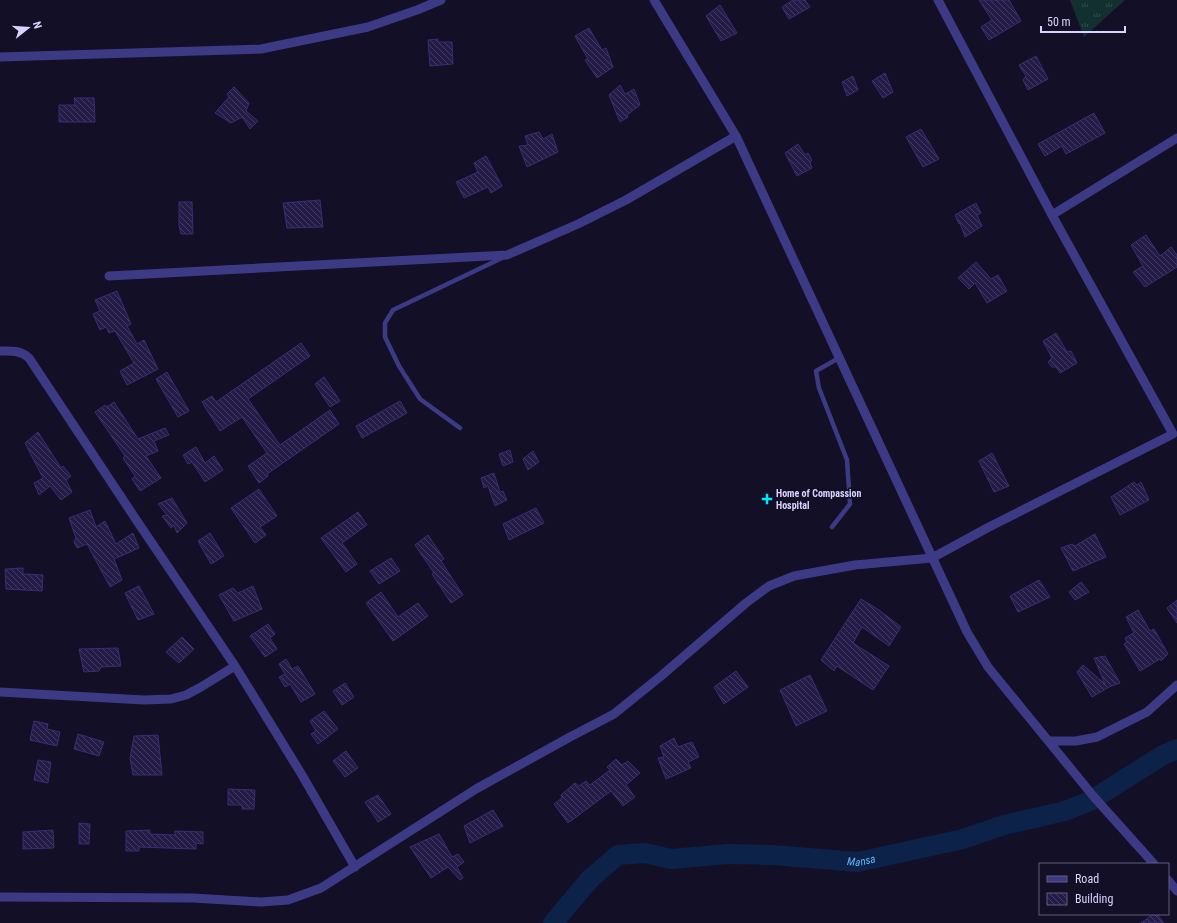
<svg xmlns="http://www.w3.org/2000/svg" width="1177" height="923" font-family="'Roboto Condensed',sans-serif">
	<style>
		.grass { fill: url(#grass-tufts) }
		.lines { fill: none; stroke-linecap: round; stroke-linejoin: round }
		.river { stroke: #0c2248; stroke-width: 20 }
		.building { fill: url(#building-back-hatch); stroke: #3b2d73 }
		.service { stroke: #3d3a85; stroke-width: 4.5 }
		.minor { stroke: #3d3a85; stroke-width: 9 }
		.poi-dot { fill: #00e5ff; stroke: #130f26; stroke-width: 1.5 }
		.labels { text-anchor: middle; stroke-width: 3.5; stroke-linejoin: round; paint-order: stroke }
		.poi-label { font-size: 10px; font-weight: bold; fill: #d9d4ff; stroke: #130f26; text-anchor: start }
		.water-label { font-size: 11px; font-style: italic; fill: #62b6ff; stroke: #130f26 }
	</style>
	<defs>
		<pattern id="grass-tufts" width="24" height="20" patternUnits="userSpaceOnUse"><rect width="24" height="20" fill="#12302f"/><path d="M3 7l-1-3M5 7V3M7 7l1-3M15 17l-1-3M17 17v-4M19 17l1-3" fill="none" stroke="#344d4e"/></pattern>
		<pattern id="building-back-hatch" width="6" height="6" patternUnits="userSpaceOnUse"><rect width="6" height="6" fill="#241b47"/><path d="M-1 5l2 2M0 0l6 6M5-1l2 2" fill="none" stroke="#433b63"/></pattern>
	</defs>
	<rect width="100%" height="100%" fill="#130f26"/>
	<!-- grass -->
	<path class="grass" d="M1070 0H1125L1084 37Z"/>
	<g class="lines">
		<!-- river -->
		<path class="river" id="s1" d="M553 923 590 879 618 855 645 853 671 859 728 854 773 855 858 862 963 839 1004 825 1065 811 1090 801 1163 755 1177 749"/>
	</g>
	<!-- building -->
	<path class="building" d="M793 0H805L810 7 789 19 782 7Z
		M979 0H1009L1021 21 989 40 981 27 992 20Z
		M720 5 737 33 721 41 706 16Z
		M589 28 602 50 606 48 613 67 597 78 585 60 588 59 575 36Z
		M438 39V42H452L453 64 430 66 428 40Z
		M1036 56 1048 79 1028 90 1023 80 1026 76 1019 65Z
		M885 73 893 92 883 98 872 81Z
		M853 76 858 90 847 96 842 82Z
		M620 85 625 94 634 89 640 105 627 115 628 117 620 122 609 95Z
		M234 87 249 103 246 111 258 121 250 129 242 117 231 123 215 113 229 97 227 94Z
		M74 98H94L95 122H59V105H75Z
		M1094 113 1105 133 1066 154 1062 146 1045 156 1038 144Z
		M921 129 939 159 923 167 906 137Z
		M539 132 543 139 552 134 558 152 527 167 519 146 528 145 525 136Z
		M798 144 805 155 808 153 812 160 810 163 812 168 797 176 785 153Z
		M486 156 502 186 491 193 488 187 464 198 456 182 478 172 474 163Z
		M320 200 323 227 287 228 283 203Z
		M179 202H192L193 234H181L179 226Z
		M976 203 981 213 977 215 982 226 965 237 960 223 959 224 955 215Z
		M1146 235 1160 256 1171 247 1177 255V267L1145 287 1133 272 1143 266 1131 245Z
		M976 262 991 279 998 275 1007 291 987 303 975 283 969 289 958 278Z
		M117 291 131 324 127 326 137 344 144 340 158 369 127 385 120 371 134 363 115 331 109 333 106 327 100 330 93 314 100 311 95 300Z
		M1056 333 1067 352 1071 351 1077 363 1060 373 1056 367H1052L1048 362 1052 358 1043 341Z
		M301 343 310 356 248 399 280 445 330 410 339 424 267 474 268 476 259 483 248 466 267 453 242 417 220 431 202 402 212 396 216 402Z
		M167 372 189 411 178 417 156 379Z
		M324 377 340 401 330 407 315 384Z
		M400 401 407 413 362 438 356 426Z
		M114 402 138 439 165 428 169 435 154 441 158 451 146 456 161 478 140 491 132 479 135 476 123 458 125 456 95 412 105 405 107 407Z
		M38 432 61 468 63 466 71 476 66 480 72 492 61 500 50 486 39 495 34 483 43 478 25 443Z
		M196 447 205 463 214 456 223 470 205 482 192 462 188 464 183 455Z
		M510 450 513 462 503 466 499 454Z
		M533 451 539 462 528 470 523 459Z
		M992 453 1009 486 994 492 979 461Z
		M494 473 500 492 503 491 507 500 495 506 488 486 484 488 481 478Z
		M1134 482 1137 485 1141 482 1149 500 1120 515 1111 497Z
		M259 489 277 516 260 527 266 535 255 543 231 508Z
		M172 498 187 523 177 533 174 525 171 528 162 516 167 515 158 504Z
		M536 508 544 523 509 540 503 524Z
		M90 510 96 527 105 521 116 544 133 533 139 548 114 559 122 580 110 587 87 544 77 548 74 542 76 538 69 518Z
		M358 512 367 525 342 543 357 564 346 572 321 538Z
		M210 533 224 556 211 564 198 541Z
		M1095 534 1106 557 1073 571 1061 548 1072 544 1075 546Z
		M428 535 444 559 441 561 463 595 451 603 432 574 434 573 415 545Z
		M391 558 400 571 379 584 370 571Z
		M23 568V574L43 575 42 591 6 589 5 569Z
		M1039 580 1050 597 1018 612 1010 596Z
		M1081 582 1089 592 1075 600 1069 592Z
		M139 586 154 614 138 620 125 593Z
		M253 586 262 609 234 621 219 595 233 588 238 593Z
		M381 592 398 617 418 603 428 616 393 641 366 603Z
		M861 599 879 610 901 627 889 646 862 627 853 643 889 666 873 690 837 666 834 671 821 660Z
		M1177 600V623L1167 608Z
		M1138 610 1150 631 1154 629 1168 654 1161 661 1160 659 1140 671 1124 644 1127 642 1125 638 1134 633 1126 617Z
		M268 624 275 634 270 638 277 649 265 657 250 636Z
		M182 637 194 649 179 663 166 652Z
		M118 648 121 666 101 667 99 671 84 672 79 649Z
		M1105 656 1120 683 1109 687 1092 697 1077 672 1083 665 1105 684 1094 658Z
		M286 659 292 669 298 666 315 694 301 702 290 684 285 687 279 677 285 674 279 664Z
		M736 671 748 687 724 704 714 687Z
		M810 675 827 711 796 726 780 690Z
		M345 683 354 697 342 705 333 691Z
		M324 711 338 729 318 744 311 734 316 731 310 721Z
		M34 721 48 724 47 729 60 732 57 746 30 740Z
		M78 734 104 742 99 756 74 749Z
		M158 735 162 775H133L130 758 134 736Z
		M674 738 678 747 692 742 699 757 688 762 691 768 666 779 658 758 664 757 660 746Z
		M346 751 358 768 345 777 333 761Z
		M616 759 622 765 628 761 640 773 626 785 635 797 623 806 611 791 568 823 554 804 562 798 561 795 575 783 579 786 586 781 590 785 610 770 607 767Z
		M38 760 51 762 48 783 34 780Z
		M228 789 255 790 254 809H242V805H228Z
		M378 795 391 814 378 822 365 802Z
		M493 810 503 826 470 843 464 826Z
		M79 823 90 824 89 844H79Z
		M53 830 54 848 23 849V832Z
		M150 830V834L175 835V831L203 832V844L196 843V849L139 847V851H126V831Z
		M439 834 452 857 458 854 464 862 457 867 463 878 460 880 448 867 431 878 410 847Z
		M1153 914H1157L1164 923H1141Z"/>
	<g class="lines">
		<!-- service -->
		<path class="service" d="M460 428 420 399 399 366 385 337V323L393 310 502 258
			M832 527 850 504 847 460 819 388 816 371 839 358"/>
		<!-- minor -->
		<path class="minor" d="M654 0 736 136 967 632 988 667 1094 797 1154 864
			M0 57 261 49 368 27 417 10 441 0
			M1052 215 1177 138
			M109 276 507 255 578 224 626 200 736 136
			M0 351C12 351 20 350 29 358L137 521 235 666 302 775 355 867
			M0 692 144 700 171 699 186 695 201 687 235 666
			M1049 741H1076L1097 737 1147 712 1177 685
			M1168 880 1177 891
			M0 897 193 898 261 902 288 900 321 888 476 789 570 737 614 714 661 676 746 603 769 586 794 576 855 565 932 558 989 527 1173 434 1052 215 938 0"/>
	</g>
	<!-- markers -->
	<path class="poi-dot" d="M765 493h4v4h4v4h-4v4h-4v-4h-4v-4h4z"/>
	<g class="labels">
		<!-- poi labels -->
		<g class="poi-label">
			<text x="776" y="497">Home of Compassion<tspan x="776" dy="12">Hospital</tspan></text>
		</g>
		<!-- water labels -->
		<g class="water-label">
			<text dy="4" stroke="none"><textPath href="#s1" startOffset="339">Mansa</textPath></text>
		</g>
	</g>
	<!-- legend -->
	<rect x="1039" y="863" width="130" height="52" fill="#130f26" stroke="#625e7d"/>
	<rect x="1047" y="876" width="20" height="6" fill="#3d3a85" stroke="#625e7d"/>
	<text x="1075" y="883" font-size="12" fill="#d9d4ff">Road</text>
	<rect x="1047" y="893" width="20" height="12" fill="url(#building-back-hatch)" stroke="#625e7d"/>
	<text x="1075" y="903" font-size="12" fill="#d9d4ff">Building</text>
	<!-- north arrow -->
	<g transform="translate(28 28) rotate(73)" stroke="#130f26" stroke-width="3" paint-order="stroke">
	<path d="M0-3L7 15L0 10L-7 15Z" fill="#d9d4ff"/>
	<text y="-6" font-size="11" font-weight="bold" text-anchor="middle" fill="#d9d4ff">N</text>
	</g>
	<!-- scale -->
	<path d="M1041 26v6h84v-6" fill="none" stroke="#d9d4ff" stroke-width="2"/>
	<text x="1047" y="26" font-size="12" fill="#d9d4ff" stroke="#130f26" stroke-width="3" paint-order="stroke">50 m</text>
</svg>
